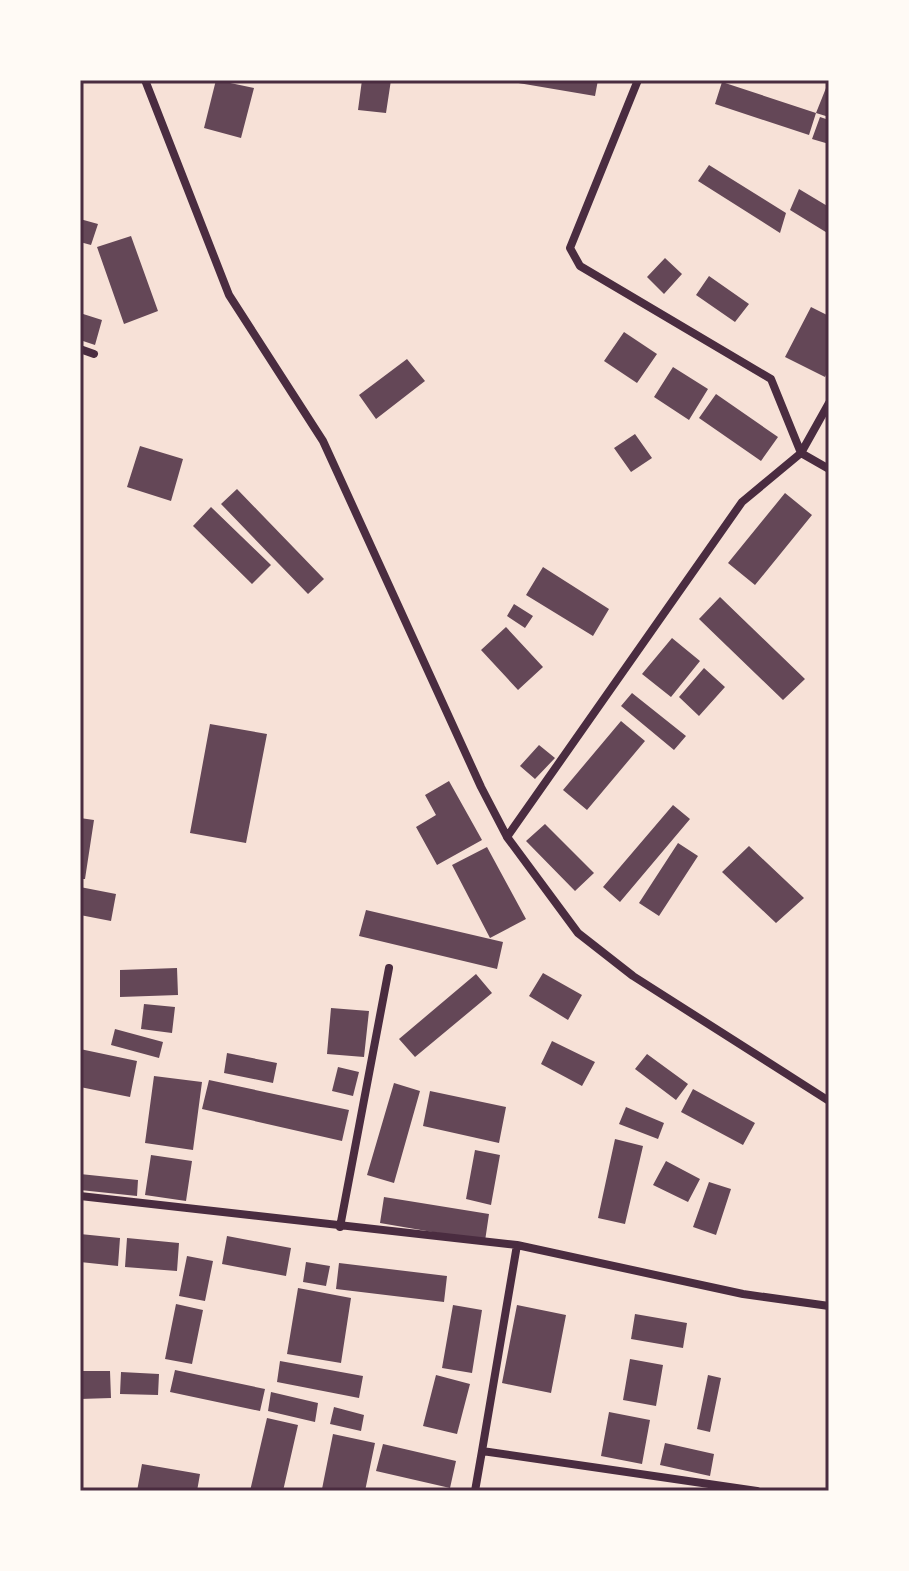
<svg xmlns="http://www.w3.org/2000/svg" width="909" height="1571" font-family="Jost,sans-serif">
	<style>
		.building { fill: #644757 }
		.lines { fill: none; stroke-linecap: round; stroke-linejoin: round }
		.minor { stroke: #4a2c40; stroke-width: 8 }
		.neatline { fill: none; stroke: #4a2c40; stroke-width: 3 }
	</style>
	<rect width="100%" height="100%" fill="#f7e1d7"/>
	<!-- building -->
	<path class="building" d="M216 80 254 88 241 138 204 128Z
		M362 80H391L386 113 358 110Z
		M500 80H598L595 96Z
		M722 82 816 113 809 135 715 104Z
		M826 88 829 89V117L816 113Z
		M820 117 829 120V144L812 139Z
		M709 165 786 213 780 233 698 181Z
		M799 189 829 207V234L790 210Z
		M80 219 98 224 91 245 80 242Z
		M131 236 158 311 124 324 97 247Z
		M665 258 682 274 664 294 647 277Z
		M709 276 749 304 735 322 696 295Z
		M811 307 829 316V368L825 377 785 357Z
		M80 313 102 320 95 345 80 340Z
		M624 332 657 354 637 383 604 361Z
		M407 359 425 381 376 419 359 395Z
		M673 367 708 389 689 420 654 397Z
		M716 394 778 437 761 461 699 418Z
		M635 434 652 458 631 472 614 448Z
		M140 446 183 459 171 501 127 487Z
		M237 489 324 579 308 594 221 504Z
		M785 493 812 515 755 585 728 563Z
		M211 507 271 565 252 584 193 526Z
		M543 567 609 609 593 636 526 595Z
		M720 597 805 679 783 700 699 619Z
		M514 604 533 616 525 628 507 616Z
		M506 627 543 667 518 690 481 650Z
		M672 638 700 661 671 697 642 674Z
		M704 668 725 687 699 716 679 697Z
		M632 693 686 736 674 750 621 706Z
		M621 721 645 741 587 810 563 790Z
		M210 724 267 734 246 843 190 833Z
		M539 745 555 758 535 779 520 766Z
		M449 781 482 840 437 865 416 827 436 815 425 795Z
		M673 805 690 819 620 902 603 887Z
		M80 818 94 820 85 879H80Z
		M545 824 594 873 575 891 526 841Z
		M678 843 698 856 659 916 639 903Z
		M749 846 804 898 776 923 722 872Z
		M487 847 526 919 490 938 452 865Z
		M80 887 116 894 111 921 80 915Z
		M366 910 503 942 497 969 359 936Z
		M177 968 178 995 120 997V970Z
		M543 973 582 995 568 1020 529 996Z
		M476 974 492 993 415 1057 399 1039Z
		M144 1004 175 1007 172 1033 141 1029Z
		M331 1008 369 1011 364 1057 327 1054Z
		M115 1029 163 1042 159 1058 111 1045Z
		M552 1041 595 1062 582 1086 541 1064Z
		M80 1049 137 1061 130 1097 80 1087Z
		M227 1053 277 1063 273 1083 224 1073Z
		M647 1054 688 1084 676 1100 635 1069Z
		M338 1067 359 1072 353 1096 332 1091Z
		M154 1076 202 1082 193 1150 145 1143Z
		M209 1080 349 1110 342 1141 202 1109Z
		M394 1083 420 1091 394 1183 367 1175Z
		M693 1089 755 1123 743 1145 681 1112Z
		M430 1091 506 1107 499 1143 423 1126Z
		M626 1107 664 1123 658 1139 619 1124Z
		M615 1139 643 1146 625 1224 598 1218Z
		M475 1150 500 1155 491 1205 466 1199Z
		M151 1155 192 1161 186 1201 145 1195Z
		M666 1161 700 1179 688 1202 653 1185Z
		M80 1174 138 1180 137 1196 80 1190Z
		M709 1182 731 1189 716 1235 693 1227Z
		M384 1197 489 1214 485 1241 380 1223Z
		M80 1234 120 1238 118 1266 80 1262Z
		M227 1236 291 1248 286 1276 222 1264Z
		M127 1238 179 1243 177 1271 125 1267Z
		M187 1256 213 1261 205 1301 179 1296Z
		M306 1262 330 1266 326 1286 303 1282Z
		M339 1263 447 1276 444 1302 336 1289Z
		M298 1288 351 1298 341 1363 287 1354Z
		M176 1304 203 1310 192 1364 165 1359Z
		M453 1305 482 1310 472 1373 442 1368Z
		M517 1305 566 1315 551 1393 502 1383Z
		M635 1314 687 1323 683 1348 631 1339Z
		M630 1359 663 1365 656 1406 623 1400Z
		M280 1361 363 1376 359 1398 277 1382Z
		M175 1370 265 1389 260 1411 170 1392Z
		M80 1371H110L111 1398 80 1399Z
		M121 1372 159 1374 158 1395 120 1394Z
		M436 1375 470 1384 457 1434 423 1426Z
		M708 1375 721 1378 710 1432 697 1429Z
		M271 1392 318 1403 315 1422 268 1411Z
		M334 1407 364 1415 361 1431 330 1424Z
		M609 1412 650 1420 642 1464 601 1456Z
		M267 1418 298 1425 283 1491H250Z
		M333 1434 375 1443 365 1491 322 1489Z
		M665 1443 714 1454 710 1476 660 1465Z
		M383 1444 456 1461 450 1488 376 1471Z
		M142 1464 200 1474 197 1491H137Z"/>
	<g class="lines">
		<!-- minor -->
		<path class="minor" d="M145 80 229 295 323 441 481 787 507 837 578 933 633 976 829 1101
			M638 80 570 248 580 266 771 379 801 453
			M80 349 94 354
			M801 453 829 403
			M507 837 742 502 801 453 829 469
			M80 1196 517 1245 743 1294 829 1306
			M340 1227 389 968
			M517 1245 482 1451 757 1491
			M475 1491 482 1451"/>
	</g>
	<!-- border -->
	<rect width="909" height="1571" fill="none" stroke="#fffaf5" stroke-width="164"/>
	<rect x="82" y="82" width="745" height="1407" class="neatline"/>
</svg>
